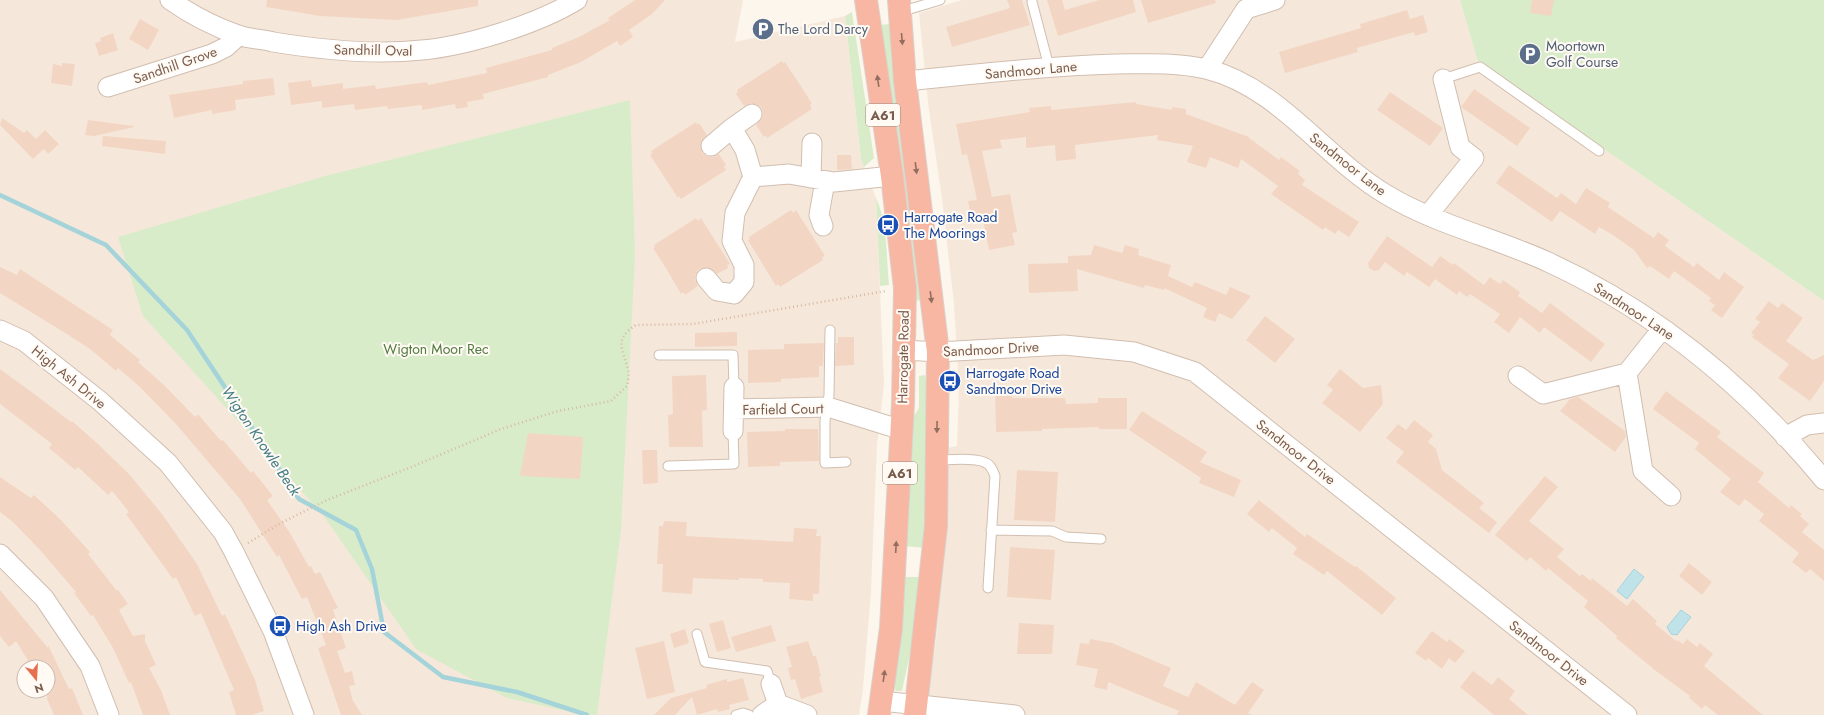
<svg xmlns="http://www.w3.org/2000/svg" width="1824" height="715" font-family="Jost,sans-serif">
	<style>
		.residential { fill: #f5e8da; fill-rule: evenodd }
		.green { fill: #d8ecc9 }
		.water { fill: #bfe3e8; stroke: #a5d3da }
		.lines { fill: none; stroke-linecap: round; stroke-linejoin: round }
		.stream { stroke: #a5d3da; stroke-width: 4.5 }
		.building { fill: #f3d5c3 }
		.lane-casing { stroke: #d1beb0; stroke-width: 11 }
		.street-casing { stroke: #d1beb0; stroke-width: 21 }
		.highway-casing { stroke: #dad1cd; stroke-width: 24 }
		.path { stroke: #d9b8a5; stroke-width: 2.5; stroke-dasharray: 1 3; stroke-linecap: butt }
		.lane { stroke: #fff; stroke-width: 9 }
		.street { stroke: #fff; stroke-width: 19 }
		.highway { stroke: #f7b7a3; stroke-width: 22 }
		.oneway { fill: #936e5e }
		.labels { text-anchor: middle; stroke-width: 4; stroke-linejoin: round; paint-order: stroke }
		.shield { fill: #fffaf3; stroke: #a28b7f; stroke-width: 1 }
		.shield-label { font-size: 13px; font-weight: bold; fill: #7a5c4d }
		.service-label { font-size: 14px; fill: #4e5e75; stroke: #fffaf3; text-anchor: start }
		.street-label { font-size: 14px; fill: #7a5c4d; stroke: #fffaf3 }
		.transit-label { font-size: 14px; fill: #164399; stroke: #fffaf3; text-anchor: start }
		.park-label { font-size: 14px; fill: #537a41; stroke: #fffaf3 }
		.water-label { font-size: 15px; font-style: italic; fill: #437c86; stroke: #fffaf3 }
	</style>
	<rect width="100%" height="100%" fill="#fdf6ec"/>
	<!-- residential -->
	<path class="residential" d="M0 0H743L735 42 845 16 861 159 876 198 884 384 877 445 871 591 863 689 859 715H0ZM24 667H48V691H24Z
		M962 0H1460L1478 62 1824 301V715H925L936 641 944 554 948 448 957 446 959 389 954 304 942 199 928 103 919 13Z"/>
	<!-- green -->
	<path class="green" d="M1460 0H1824V301L1478 62Z
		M852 12 874 158 864 167 861 159 845 16Z
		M891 24 922 271 919 285 920 300 913 301 878 25Z
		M630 100 635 256 621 530 597 715H585L507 698 416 649 323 515 143 316 118 237 325 176Z
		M876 198C888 223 886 257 889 285L880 286Z
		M925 375 929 393 925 548 904 546 912 419 919 408V376Z
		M902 577H923L921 603 902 691H896L892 681Z"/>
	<!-- water -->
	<path class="water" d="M1634 569 1644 577 1627 599 1617 591Z
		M1681 610 1691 617 1677 635 1671 634 1667 627Z"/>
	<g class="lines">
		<!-- stream -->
		<path class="stream" d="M0 195 106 245 187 330 299 499 356 530 372 569 384 632 443 677 517 692 587 715"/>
	</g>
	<!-- building -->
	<path class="building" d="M267 0H478V6L397 20 320 16 266 7Z
		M635 0H665L652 14 629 30 633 37 620 46 617 41 581 62 548 75V77L483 94 484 99 467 102 468 107 456 109 455 104 422 110V105L388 109 387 106 355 110 354 104 322 108V101L291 105 288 83 311 80 312 87 343 83V89L375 85 376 89 427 82 428 85 487 73 486 68 552 50V48L579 37 610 20 608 18Z
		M1007 0H1022L1030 25 952 47 946 27 1010 8Z
		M1047 0H1062L1065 10 1099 0H1133L1136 12 1058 36Z
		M1141 0H1215L1216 3 1148 23Z
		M1532 0H1554L1551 16 1530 13Z
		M1407 10 1410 19 1423 15 1428 32 1415 36 1414 32 1357 48 1358 52 1285 73 1279 52 1361 28 1360 24Z
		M140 19 159 30 148 50 129 39Z
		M113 33 118 50 99 56 95 43 101 41 100 38Z
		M782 61 783 63 785 62 806 94 812 104 810 105 812 109 767 138 766 135 764 137 756 125 762 118 763 113 761 107 751 103 744 106 736 94 738 92 737 90Z
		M62 63 75 64 72 86 51 83 53 64 62 66Z
		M273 78 275 95 235 100 236 110 212 114V110L174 118 169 95 243 84V81Z
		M1474 89 1530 128 1517 146 1461 107Z
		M1390 92 1443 128 1430 146 1377 110Z
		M1136 102V104L1172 110V107L1186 109V114L1249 137V138L1279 160 1281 157 1300 171 1298 174 1305 180 1302 185 1359 222 1349 237 1338 230 1335 234 1325 227 1323 230 1271 194 1278 186 1241 159 1238 168 1210 157 1206 168 1187 162 1193 146 1157 140 1158 135 1075 145 1076 159 1056 161 1055 145 1026 148V137L1000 140 1002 148 982 151 992 197 1010 194 1017 232 1012 233 1015 245 989 250 982 215 971 217 968 201 977 200 967 154 962 155 956 124 1030 112 1029 108 1051 106V110Z
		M2 118 24 133 27 130 36 139 45 130 59 144 48 154 44 149 33 159 0 125Z
		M88 120 134 126V127L94 136 85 135Z
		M696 122 697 125 699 123 707 135 701 143 702 153 707 156 713 157 719 154 726 165 724 167 726 170 681 199 679 196 678 198 650 155 652 154 651 151Z
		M103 136 166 141 165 154 102 146Z
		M837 155H851L852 169 837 170Z
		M1509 165 1557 198 1561 193 1576 204 1586 188 1610 203 1608 207 1654 238 1658 232 1669 240 1665 246 1694 267 1697 263 1719 280 1724 272 1744 287 1722 318 1711 310 1715 305 1709 301 1711 298 1674 271 1669 279 1650 266 1647 268 1634 250 1613 235 1599 227 1595 234 1560 211 1552 222 1496 183Z
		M791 210 793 213 796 210 825 256 822 257 823 260 780 287 778 284 776 286 748 240 750 239 749 237Z
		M696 218 698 221 701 218 730 264 727 265 728 268 717 274 709 268 699 269 696 274 695 280 698 286 685 295 683 292 681 294 667 270 653 248 655 247 654 245Z
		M1387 236 1432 267 1440 256 1453 265 1454 263 1484 285 1490 277 1500 284 1503 280 1520 292 1518 296 1542 313 1550 303 1605 344 1591 362 1544 327 1540 333 1520 317 1509 333 1494 322 1500 314 1470 294 1467 297 1459 291 1457 295 1435 279 1429 287 1407 272 1404 276 1385 262 1379 270 1374 271 1369 268 1368 263Z
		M1094 245 1122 253 1125 245 1139 249 1138 255 1171 265 1168 276 1192 287 1195 282 1226 295 1230 287 1251 296 1232 319 1219 313 1215 322 1203 317 1207 308 1164 288V290L1145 285 1144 288 1077 269 1078 291 1029 293 1028 264 1068 263V256L1091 255Z
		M0 267 17 275 20 269 113 330 110 335 140 360 138 362 165 386 195 417 198 414 221 441 223 440 251 473 253 471 273 496 267 500 290 533 309 567 311 566 315 574 320 572 338 608 333 610 346 648 337 651 345 673 352 671 355 685 349 686 353 701 362 715H341L318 648 326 645 307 597 302 599 279 555 277 557 240 499 175 423 140 387 118 368 116 371 90 349 70 336 0 293Z
		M1769 301 1778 308 1782 303 1803 318 1786 341 1813 360 1824 355V381L1810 401 1778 378 1789 364 1752 337 1754 335 1751 333 1760 322 1755 319Z
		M1265 316 1295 339 1275 363 1246 340Z
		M737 332V346L695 347V333Z
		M838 337H854V365L835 366 836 343H838Z
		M824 343 823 366H819V377L781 379V382L748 383V350L784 349V344Z
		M0 369 37 396 71 422 72 421 98 444 129 474 162 514 197 564 222 616 225 614 255 680 264 711 252 715H236L229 692 234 690 201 613 195 616 176 577 173 579 126 514 129 512 112 491 108 495 78 467 75 470 49 448 52 444 0 404Z
		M1340 369 1363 388 1381 385 1383 404 1360 432 1322 403 1333 390 1327 385Z
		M706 375 707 410 702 411 703 447H669L668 415 673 414 672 376Z
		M1012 387V398H1065L1066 404 1098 403V398H1127V429H1099V427L1042 429V431L996 432 995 388Z
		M1666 391 1721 432 1717 437 1764 473 1758 482 1789 508 1791 505 1802 514 1800 516 1809 524 1802 532 1824 550V581L1810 569 1806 573 1792 562 1799 553 1759 521 1764 514 1745 499 1739 506 1720 492 1731 479 1695 449 1699 443 1653 409Z
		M1578 397 1625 431 1626 437 1615 452 1560 411 1570 399Z
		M1142 411 1207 452 1200 462 1241 480 1234 497 1199 483 1201 478 1129 430Z
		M1414 420 1433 435 1428 442 1436 449 1442 470 1484 503 1479 508 1497 522 1489 533 1396 462 1404 452 1386 438 1398 424 1406 430Z
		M785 429H818L819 461 780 462V466L748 467 747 432 785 431Z
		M528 433 583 437 580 479 520 476Z
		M642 450H657L658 483 643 484Z
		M1017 470 1058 472 1055 522 1014 520Z
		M1545 476 1558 487 1529 521 1564 549 1557 557 1580 576 1582 574 1591 581 1592 578 1627 606 1633 599 1657 621 1655 624 1676 641 1677 640 1683 644 1687 639 1697 647 1700 643 1713 654 1704 666 1763 715H1718L1705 705 1702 709 1689 698 1690 696 1656 671 1616 638 1617 636 1584 607 1588 601 1548 568 1546 571 1530 557 1527 561 1495 535Z
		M0 477 31 498 34 495 60 519 90 552 88 554 117 591 118 590 128 604 119 610 133 636 145 634V641L156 665 149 668 161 690 170 715H143L131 682 129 683 113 648 93 615 91 616 74 593 76 592 40 550 13 522 0 512Z
		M1259 500 1305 537 1307 534 1355 567 1356 566 1396 598 1382 615 1327 571 1324 575 1293 554 1297 548 1272 528 1269 532 1247 514Z
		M664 521 687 522 686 536 793 542 794 528 817 529 816 536H821L819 594H813V601L789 599 790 583 763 582V579L739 578V580L693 578 692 594 662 592 663 564H657L659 526H663Z
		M1010 547 1055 550 1051 600 1007 597Z
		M1689 563 1712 582 1702 595 1679 576Z
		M0 590 48 648V645L69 689 72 688 83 715H54L47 699 48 667H32L16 641 9 647 0 636Z
		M723 620 731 648 717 652 709 624Z
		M1019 623 1054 625 1052 654H1017Z
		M771 625 776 641 736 652 731 637Z
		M685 629 689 643 674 648 670 634Z
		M1432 631 1447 642 1449 639 1465 651 1455 663 1449 658 1442 669 1428 658 1426 661 1415 653Z
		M1090 639 1112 643 1171 668 1163 686 1188 697 1196 682 1235 705 1252 682 1264 690 1248 713 1252 715H1177L1179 711 1108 682 1107 690 1094 687 1098 669 1076 665 1080 643 1089 644Z
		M664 641 675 692 647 699 635 648Z
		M808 641 813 656H816L821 676 819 677 823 692 801 699 795 679 791 680 788 668 792 667 786 647Z
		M1473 671 1492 685 1498 677 1515 691 1509 699 1528 715H1494L1460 687Z
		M743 678 749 700 729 705 730 709 718 712 717 709 697 715 692 697 675 715H654L671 698 707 688 706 685 727 679V682Z"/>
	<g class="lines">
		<!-- lane casing -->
		<g class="lane-casing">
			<path id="lane" d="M1032 2 1049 67
				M900 12 940 0
				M1443 79 1480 67 1599 151
				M830 330 829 395 825 421V463L846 462
				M659 355H733L734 387
				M937 460C949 460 976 457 986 463 991 465 993 471 995 476L988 588
				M668 466 734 464 733 431
				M991 530 1052 531 1066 537 1101 539
				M697 634 705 662 767 671 771 684
				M736 715 743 713 749 715"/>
		</g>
		<!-- street casing -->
		<g class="street-casing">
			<path id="street" d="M170 0C190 14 215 27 238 35 249 39 262 39 273 42 322 50 373 55 422 50 467 46 538 24 577 0
				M1207 69 1246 9 1275 0
				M905 81C976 74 1046 66 1116 64 1146 64 1177 62 1206 69 1280 87 1324 158 1387 195 1437 225 1496 238 1548 262 1657 312 1748 388 1824 480
				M108 87 212 54 226 47 239 35
				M752 114 732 128 745 150 753 177
				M711 146 732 128
				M811 178 812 143
				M1428 215 1474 158 1460 147 1443 79
				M823 226 819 215 825 181
				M706 278 717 291 734 294 744 282V265L732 241 735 213 753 177 789 174 834 182 892 176
				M1662 329 1627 373 1643 471 1671 496
				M0 330 24 341 100 401 168 463 223 532 234 552 273 631 304 715
				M904 350 938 352 1064 345 1134 352 1195 372 1627 715
				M1518 376 1543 394 1627 373
				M734 409 828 407 902 430
				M733 431 734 387
				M1785 437 1807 425 1824 423
				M0 554 44 598 90 666 109 715
				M771 684 778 704 807 715
				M881 701 1015 715
				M762 715 778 704"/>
		</g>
		<!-- highway casing -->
		<g class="highway-casing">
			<path id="highway" d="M866 0 892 176 905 288 903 403 891 628 879 715
				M899 0 905 81 938 352 936 526 915 715"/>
		</g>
		<!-- path -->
		<path class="path" d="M248 543 279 524 327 500 409 468 501 429 558 411 611 401 627 386C628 381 629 375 628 370 624 350 612 340 636 325L693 324 886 291"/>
		<!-- lane -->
		<use href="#lane" class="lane"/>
		<!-- street -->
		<use href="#street" class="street"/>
		<!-- highway -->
		<use href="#highway" class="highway"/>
	</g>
	<!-- one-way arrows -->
	<defs><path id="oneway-solid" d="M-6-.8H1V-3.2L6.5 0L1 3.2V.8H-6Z"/></defs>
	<g class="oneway">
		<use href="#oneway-solid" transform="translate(902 39) rotate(85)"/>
		<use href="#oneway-solid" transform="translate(878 81) rotate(-98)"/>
		<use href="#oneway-solid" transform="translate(916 168) rotate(83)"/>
		<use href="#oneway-solid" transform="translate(931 297) rotate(83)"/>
		<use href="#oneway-solid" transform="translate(937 427) rotate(91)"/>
		<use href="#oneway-solid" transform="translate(896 547) rotate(-87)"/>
		<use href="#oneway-solid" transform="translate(884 676) rotate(-82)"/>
	</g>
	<!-- icons -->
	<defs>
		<g id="parking-disc" transform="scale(1.15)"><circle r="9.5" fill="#5c6f8a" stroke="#fffaf3"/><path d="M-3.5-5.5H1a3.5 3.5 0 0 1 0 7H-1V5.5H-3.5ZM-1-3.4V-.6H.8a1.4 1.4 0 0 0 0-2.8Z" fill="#fff"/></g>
		<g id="bus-disc" transform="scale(1.15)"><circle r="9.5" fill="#1a4fb4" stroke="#fffaf3"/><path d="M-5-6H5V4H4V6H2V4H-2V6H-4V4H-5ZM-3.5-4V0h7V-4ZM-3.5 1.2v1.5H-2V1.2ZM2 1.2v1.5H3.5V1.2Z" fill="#fff"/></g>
	</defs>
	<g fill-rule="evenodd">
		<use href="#parking-disc" x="763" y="29"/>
		<use href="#parking-disc" x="1530" y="54"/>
		<use href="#bus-disc" x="888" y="225"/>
		<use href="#bus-disc" x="950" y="381"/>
		<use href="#bus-disc" x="280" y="626"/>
	</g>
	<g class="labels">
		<!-- shield labels -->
		<g class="shield">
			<rect x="866" y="104" width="34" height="22" rx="3"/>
			<rect x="883" y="462" width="34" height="22" rx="3"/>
		</g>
		<g class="shield-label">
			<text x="883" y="120">A61</text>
			<text x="900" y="478">A61</text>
		</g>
		<!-- service labels -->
		<g class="service-label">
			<text x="778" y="34">The Lord Darcy</text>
			<text x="1546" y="51">Moortown<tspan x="1546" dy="16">Golf Course</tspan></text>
		</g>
		<!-- street labels -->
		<g class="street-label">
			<text transform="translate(373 50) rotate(1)" y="5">Sandhill Oval</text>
			<text transform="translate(175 65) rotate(-19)" y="5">Sandhill Grove</text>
			<text transform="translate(1031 70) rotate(-5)" y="5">Sandmoor Lane</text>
			<text transform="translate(1348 164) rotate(38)" y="5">Sandmoor Lane</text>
			<text transform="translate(1634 311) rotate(33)" y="5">Sandmoor Lane</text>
			<text transform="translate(991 349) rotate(-3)" y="5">Sandmoor Drive</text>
			<text transform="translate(903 357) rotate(-89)" y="5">Harrogate Road</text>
			<text transform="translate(69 377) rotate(39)" y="5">High Ash Drive</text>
			<text transform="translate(783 409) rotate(-1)" y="5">Farfield Court</text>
			<text transform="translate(1296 452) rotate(38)" y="5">Sandmoor Drive</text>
			<text transform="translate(1549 653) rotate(38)" y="5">Sandmoor Drive</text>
		</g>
		<!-- transit labels -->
		<g class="transit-label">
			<text x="904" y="222">Harrogate Road<tspan x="904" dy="16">The Moorings</tspan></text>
			<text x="966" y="378">Harrogate Road<tspan x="966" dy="16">Sandmoor Drive</tspan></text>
			<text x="296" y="631">High Ash Drive</text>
		</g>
		<!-- park labels -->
		<g class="park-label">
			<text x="436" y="354">Wigton Moor Rec</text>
		</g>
		<!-- water labels -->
		<g class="water-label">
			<text transform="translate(261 441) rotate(56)" y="5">Wigton Knowle Beck</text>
		</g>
	</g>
	<!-- north arrow -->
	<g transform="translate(36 679) rotate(162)"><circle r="19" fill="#fffaf3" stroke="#cabbb1"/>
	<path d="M0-3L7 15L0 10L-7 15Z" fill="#e76f51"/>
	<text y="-6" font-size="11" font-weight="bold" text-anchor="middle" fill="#7a5c4d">N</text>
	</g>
</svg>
